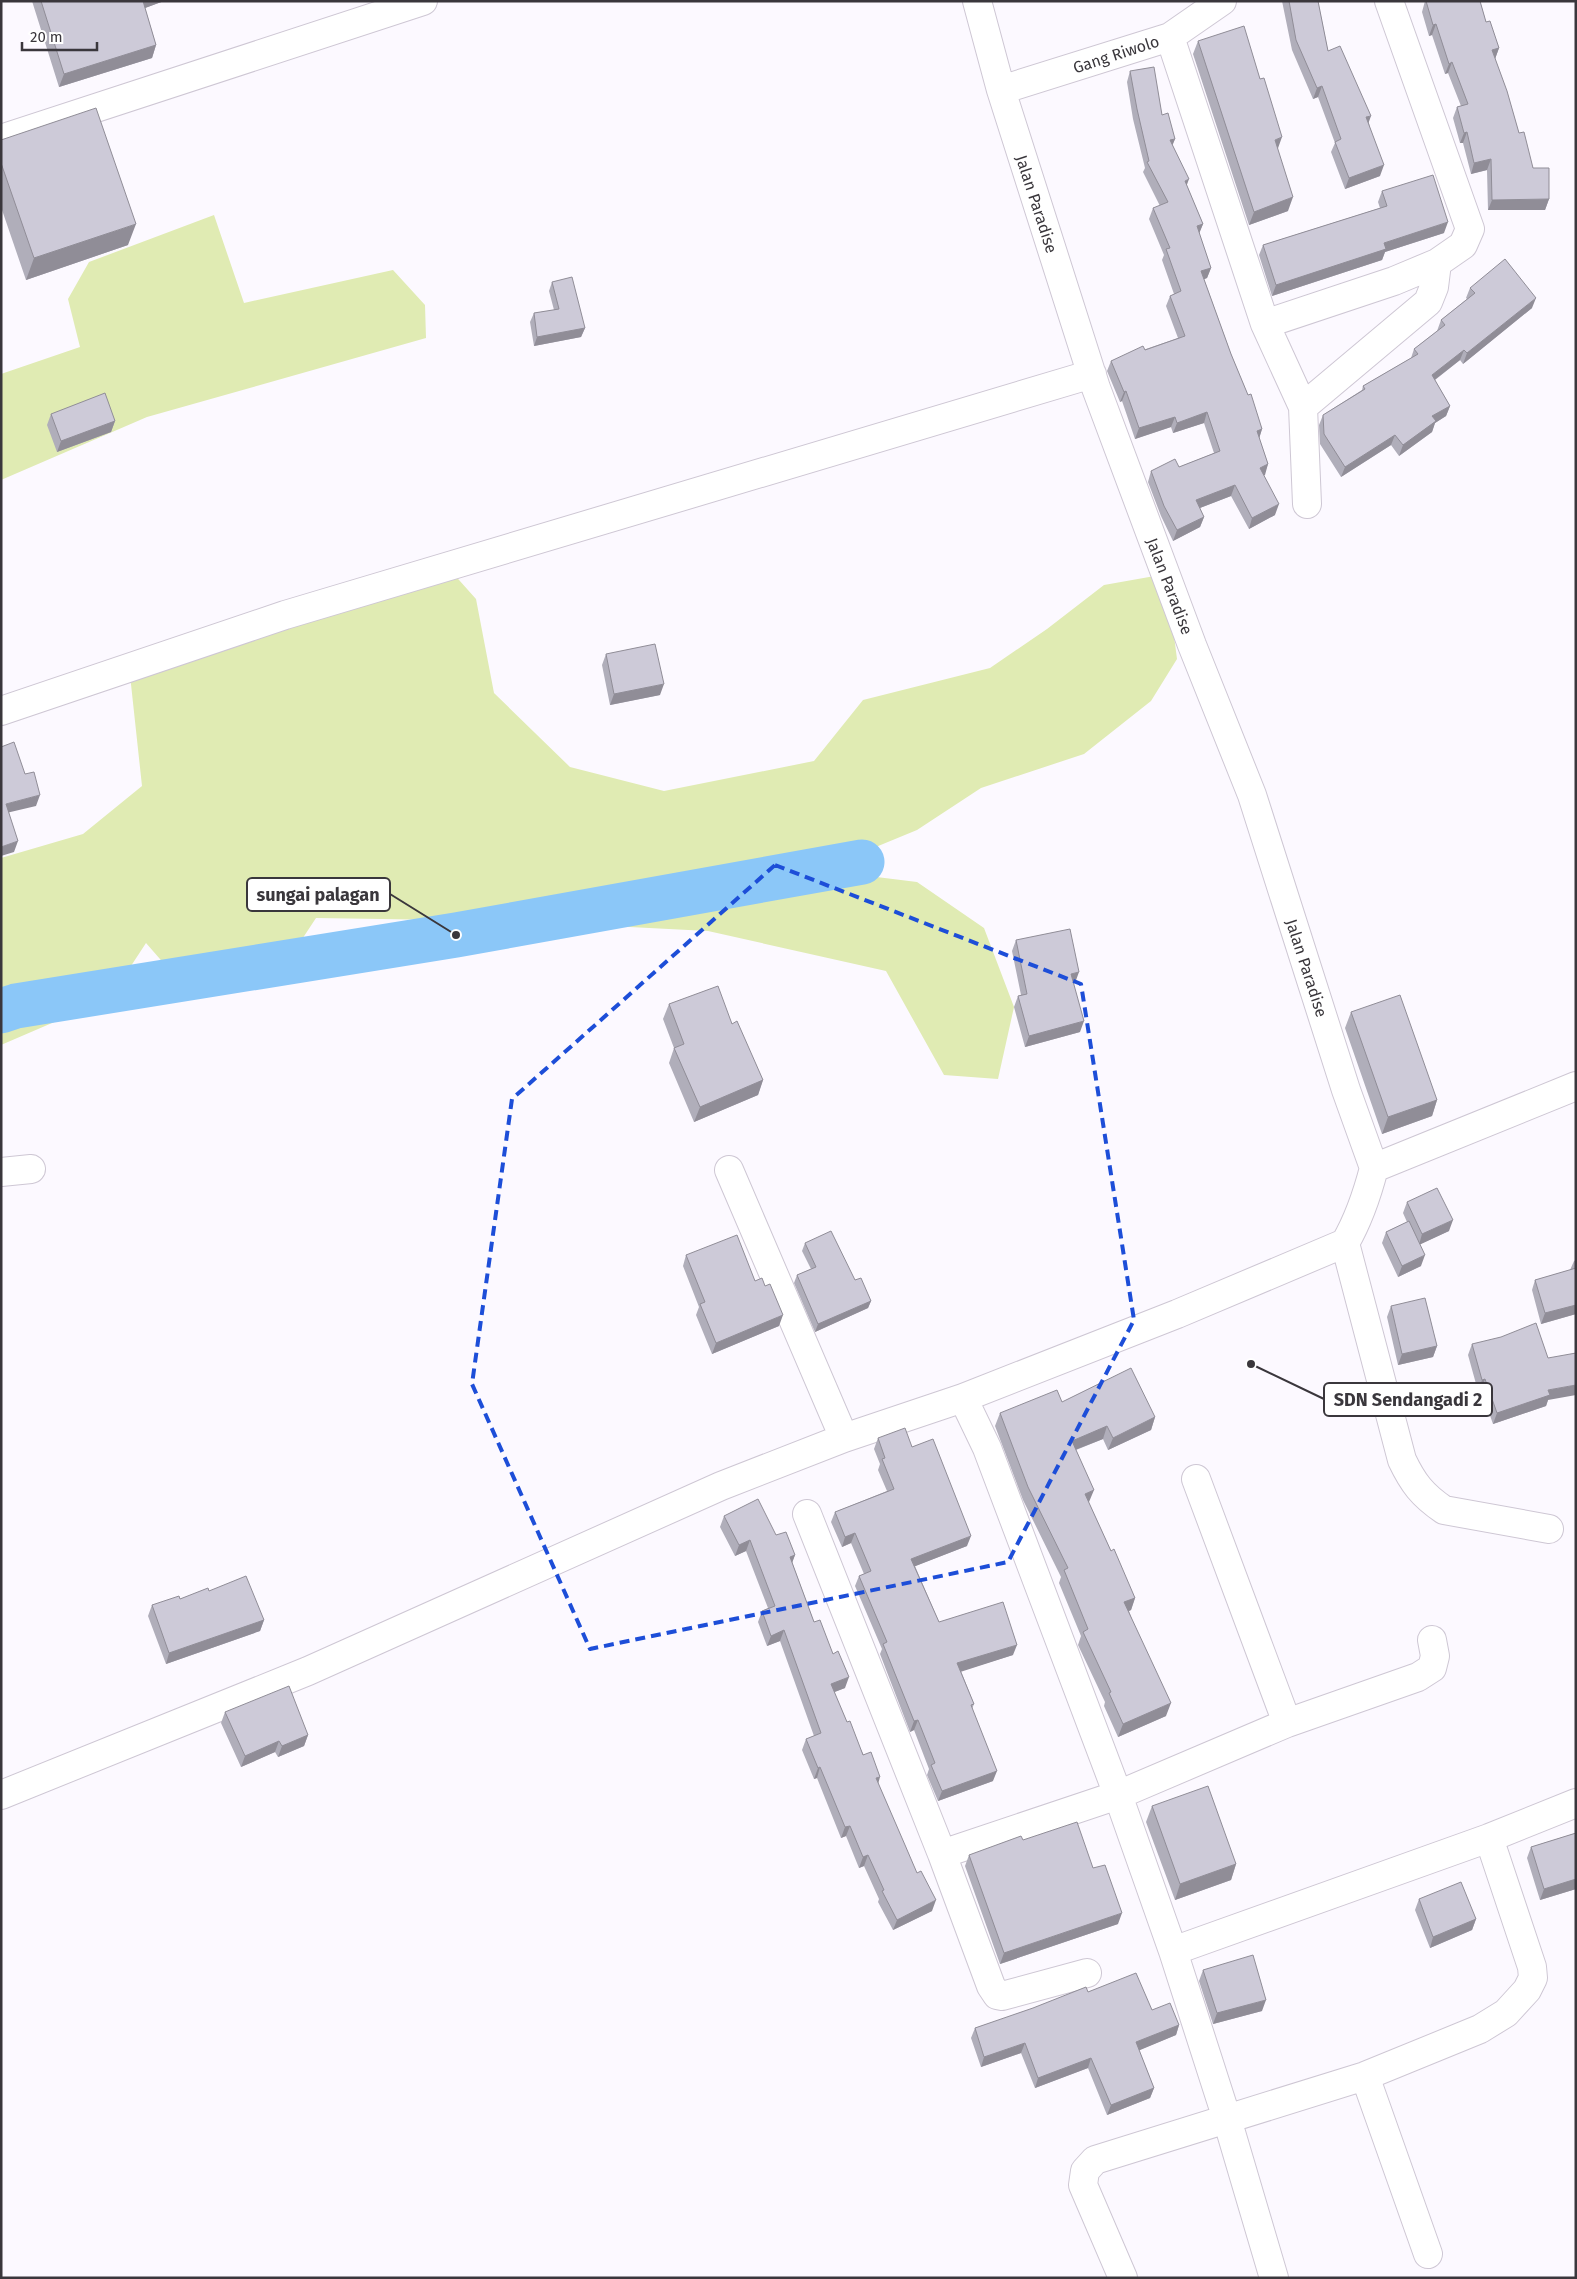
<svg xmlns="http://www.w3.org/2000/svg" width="1577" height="2279" font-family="'Fira Sans',sans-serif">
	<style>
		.green { fill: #e0ebb3 }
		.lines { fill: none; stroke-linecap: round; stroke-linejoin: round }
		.river { stroke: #8bc7f8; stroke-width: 45 }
		.street-casing { stroke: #cec7d4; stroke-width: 30 }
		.street { stroke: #fff; stroke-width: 28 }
		.wall { fill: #b0aeba }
		.shaded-wall { fill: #908d97 }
		.building { fill: #cdcad8; stroke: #908d97 }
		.marked { fill: none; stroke: #1d4ed8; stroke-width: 4; stroke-dasharray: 10 6; stroke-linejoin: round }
		.labels { text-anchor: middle; stroke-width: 4; stroke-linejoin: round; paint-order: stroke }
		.street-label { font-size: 16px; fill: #3a373c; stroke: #fff }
		.leader { fill: none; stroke: #3a373c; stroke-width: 2 }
		.callout-dot { fill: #3a373c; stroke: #fff; stroke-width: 2 }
		.callout { fill: #fff; stroke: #3a373c; stroke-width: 2 }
		.callout-label { font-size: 18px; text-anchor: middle; font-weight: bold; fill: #3a373c }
	</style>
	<rect width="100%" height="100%" fill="#fcf9ff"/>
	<!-- green -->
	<path class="green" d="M214 215 244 303 393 270 425 305 426 338 147 417 1 480V374L80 347 68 299 89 262Z
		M451 571 476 599 494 693 570 767 664 791 814 761 863 700 990 668 1047 629 1104 585 1166 574 1177 659 1151 701 1084 754 981 788 917 830 820 870 917 882 984 928 1014 1007 998 1079 944 1075 886 971 708 931 512 921 316 918 287 962 187 990 146 943 110 998 1 1045V858L83 834 142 786 130 675Z"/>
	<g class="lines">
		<!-- river -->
		<path class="river" d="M1 1011 16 1006 456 935 862 862"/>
		<!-- street casing -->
		<g class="street-casing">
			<path id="street" d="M977 1 1001 90 1096 388 1192 645 1252 795 1346 1090 1374 1168
				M1170 37 1265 324 1303 407 1307 504
				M1001 90 1170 37 1222 1
				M1 139 423 1
				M1265 324 1394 281 1437 263 1463 245 1470 229 1389 1
				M1303 407 1428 302 1434 287 1437 263
				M1 711 285 615 1092 374
				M1374 1168 1576 1086
				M729 1170 844 1438
				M1 1172 31 1169
				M1345 1243 1402 1460C1413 1483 1422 1495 1444 1510L1549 1529
				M963 1398 987 1448 1118 1795 1173 1951 1489 1838 1576 1803
				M1196 1479 1287 1723
				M807 1514 942 1854 991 1986 997 1995 1002 1996 1087 1973
				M1 1795 308 1671 721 1486 844 1438 963 1398 1177 1314 1345 1243C1359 1219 1367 1195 1374 1168
				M942 1854 1118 1795 1287 1723 1418 1677 1432 1668 1435 1656 1432 1640
				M1173 1951 1227 2119 1274 2278
				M1365 2076 1428 2254
				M1123 2278 1083 2185 1085 2171 1095 2160 1365 2076 1480 2029 1506 2013 1527 1990 1533 1978 1532 1967 1489 1838"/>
		</g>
		<!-- street -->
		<use href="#street" class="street"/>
	</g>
	<!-- wall -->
	<path class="wall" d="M32 1H164L145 8 156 45 152 58 59 87Z
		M1282 1H1318L1328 51 1369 123 1380 176 1345 189 1331 152 1335 143 1318 97 1313 99 1292 50Z
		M1425 1H1480L1486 22 1499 48 1495 59 1519 133 1533 168 1549 199 1545 210H1488L1487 170 1471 174 1463 143H1460L1453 118 1457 107 1461 106 1448 73 1445 74 1432 35 1429 36 1422 12Z
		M1198 41 1278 150 1288 211 1249 225 1193 54Z
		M1130 71 1162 115 1175 139 1172 145 1187 186 1203 224 1199 233 1211 268 1207 278 1204 279 1231 354 1262 429 1259 438 1268 464 1264 475 1275 515 1249 529 1231 496 1200 508 1204 517 1200 527 1173 541 1161 516 1148 482 1151 471 1179 467 1214 453 1204 423 1173 433 1171 427 1135 439 1122 401 1120 402 1107 371 1111 361 1178 338 1166 306 1170 296 1174 294 1162 260 1164 255 1149 219 1153 208 1160 206 1143 172 1145 168 1133 119 1127 82Z
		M1 140 128 245 26 280 1 207Z
		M1382 191 1444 233 1385 252 1382 260 1272 296 1259 255 1263 245 1380 208 1378 202Z
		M552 282 585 328 581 337 534 346 530 322 534 313 554 310 549 291Z
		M1470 288 1532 308 1463 364 1460 360 1435 380 1450 406 1446 416 1435 423 1432 432 1399 456 1391 445 1341 477 1320 444 1319 425 1323 415 1362 390 1363 386 1411 358 1414 349 1437 331 1441 320 1467 299 1466 298Z
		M51 414 115 421 111 432 57 452 47 425Z
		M606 654 660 695 610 705 602 665Z
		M1016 940 1075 983H1073L1080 1032 1025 1047 1014 1007 1018 996 1021 995 1012 951Z
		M669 1004 732 1024 763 1080 758 1095 694 1122 669 1063 674 1048 663 1019Z
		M1351 1012 1437 1100 1432 1116 1382 1134 1345 1028Z
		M1407 1202 1449 1231 1420 1244 1421 1266 1398 1277 1382 1243 1386 1232 1407 1222 1403 1213Z
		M805 1243 855 1280 871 1301 868 1308 815 1332 794 1283 797 1275 811 1269 802 1251Z
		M686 1255 755 1281 765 1286 779 1326 712 1354 696 1315 699 1307 683 1266Z
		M1576 1260V1314L1541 1324 1532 1290 1535 1280 1570 1270 1574 1261Z
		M1391 1306 1437 1346 1433 1357 1398 1365 1387 1317Z
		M1472 1344 1548 1358V1400L1546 1406 1493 1424 1481 1390 1478 1391 1468 1355Z
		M1000 1413 1155 1417 1151 1430 1108 1450 1103 1439 1076 1450 1089 1503 1111 1551 1135 1598 1131 1610 1129 1611 1166 1716 1118 1737 1104 1706 1105 1702 1078 1645 1081 1636 1059 1583 1061 1577 1023 1500 995 1426Z
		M878 1438 912 1447 967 1546 915 1566 939 1622 1013 1655 961 1671 974 1704 972 1709 993 1781 938 1801 927 1775 929 1769 914 1730 910 1732 880 1654 882 1649 855 1586 859 1576 864 1574 851 1543 842 1547 831 1522 835 1512 887 1491 878 1470 880 1464 874 1449Z
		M724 1516 776 1535 795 1555 792 1562 814 1622 845 1688 834 1692 847 1722 878 1783 932 1911 893 1930 878 1902 879 1899 864 1866 859 1868 846 1836 841 1838 817 1778 814 1779 802 1750 806 1739 814 1736 780 1641 767 1646 758 1622 762 1611 768 1608 746 1551 735 1556 720 1527Z
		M209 1591 264 1620 260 1631 166 1664 148 1616 152 1605 180 1599Z
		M225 1712 308 1735 304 1746 278 1757 275 1752 241 1767 221 1723Z
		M1152 1806 1236 1864 1231 1880 1175 1900 1146 1822Z
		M1576 1833V1889L1540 1900 1527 1858 1531 1847Z
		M1023 1840 1093 1868 1118 1924 1000 1964 965 1866 969 1855Z
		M1419 1899 1476 1919 1472 1930 1430 1948 1415 1910Z
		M1203 1970 1262 2011 1213 2024 1199 1981Z
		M1088 1992 1152 2010 1179 2025 1176 2035 1139 2050 1154 2088 1150 2098 1107 2115 1088 2068 1035 2088 1021 2053 981 2067 971 2038 975 2028Z"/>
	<!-- shaded-wall -->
	<path class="shaded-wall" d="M140 1H164L137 11Z
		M1436 24 1432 35 1429 36 1433 25Z
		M156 45 152 58 59 87 64 74Z
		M1499 48 1495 59 1492 50Z
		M1452 62 1448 73 1445 74 1449 64Z
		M1322 86 1318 97 1313 99 1317 88Z
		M1371 116 1367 127 1366 117Z
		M1467 132 1463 143H1460L1464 133Z
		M1282 137 1277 151 1275 140Z
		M1175 139 1171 149 1170 140Z
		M1491 159 1487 170 1471 174 1474 163Z
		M1384 165 1380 176 1345 189 1349 178Z
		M1189 179 1185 190V181Z
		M1293 197 1288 211 1249 225 1254 212Z
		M1549 199 1545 210H1488L1492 200Z
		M1448 222 1444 233 1385 252 1382 260 1272 296 1276 285 1384 243Z
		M136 224 128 245 26 280 34 258Z
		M1203 224 1199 234 1197 226Z
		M1211 268 1207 278 1197 282 1201 271Z
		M1536 298 1532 308 1463 364 1467 353Z
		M585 328 581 337 534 346 537 337Z
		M1464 350 1460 360 1428 385 1432 375Z
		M1126 391 1122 401 1120 402 1124 392Z
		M1450 406 1446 416 1435 423 1432 432 1399 456 1403 445 1432 416Z
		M1207 412 1204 423 1173 433 1177 423Z
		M1175 417 1171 427 1135 439 1139 428Z
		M115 421 111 432 57 452 61 441Z
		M1262 429 1259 439 1257 431Z
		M1395 435 1391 445 1341 477 1345 467Z
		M1268 464 1265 475 1256 478 1260 468Z
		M1235 485 1231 496 1192 511 1196 500Z
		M1279 504 1275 515 1249 529 1252 518Z
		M1204 517 1200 527 1173 541 1177 530Z
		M664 684 660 695 610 705 614 694Z
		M40 795 36 806 2 814 6 804Z
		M18 841 14 852 1 856V847Z
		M1079 972 1075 983 1067 985 1071 974Z
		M1084 1021 1080 1032 1025 1047 1029 1036Z
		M763 1080 758 1095 694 1122 700 1107Z
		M1437 1100 1432 1116 1382 1134 1388 1117Z
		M1453 1220 1449 1231 1419 1245 1422 1234Z
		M1425 1255 1421 1266 1398 1277 1402 1266Z
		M871 1301 868 1308 815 1332 818 1324Z
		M1576 1305V1314L1541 1324 1545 1313Z
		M783 1315 779 1326 712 1354 716 1343Z
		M1437 1346 1433 1357 1398 1365 1402 1354Z
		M1485 1379 1481 1390 1478 1391 1482 1380Z
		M1576 1385V1395L1548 1400 1546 1406 1493 1424 1497 1413 1548 1390Z
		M1155 1417 1151 1430 1108 1450 1113 1438Z
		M1107 1426 1103 1439 1067 1453 1072 1441Z
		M1094 1490 1089 1502 1080 1507 1085 1494Z
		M855 1533 851 1543 842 1547 845 1537Z
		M971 1536 967 1546 908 1569 911 1559Z
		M750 1540 746 1551 735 1556 739 1545Z
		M795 1555 791 1566 790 1557Z
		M1135 1598 1131 1610 1120 1615 1124 1602Z
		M264 1620 260 1631 166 1664 169 1653Z
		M784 1630 780 1641 767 1646 771 1636Z
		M1017 1645 1013 1655 954 1674 957 1663Z
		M849 1677 845 1688 827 1695 831 1684Z
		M1171 1703 1166 1716 1118 1737 1123 1724Z
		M918 1720 914 1730 910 1732 914 1721Z
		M308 1735 304 1746 278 1757 282 1746Z
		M279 1741 275 1752 241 1767 245 1756Z
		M820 1767 817 1778 814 1779 818 1768Z
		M997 1771 993 1781 938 1801 942 1791Z
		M880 1777 877 1788 876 1778Z
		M850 1826 846 1836 841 1838 845 1827Z
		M868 1855 864 1866 859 1868 863 1857Z
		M1236 1864 1231 1880 1175 1900 1180 1884Z
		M1576 1879V1889L1540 1900 1544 1889Z
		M936 1900 932 1911 893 1930 897 1920Z
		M1122 1913 1118 1924 1000 1964 1004 1953Z
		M1476 1919 1472 1930 1430 1948 1433 1937Z
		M1266 2000 1262 2011 1213 2024 1217 2013Z
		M1179 2025 1176 2035 1133 2053 1136 2042Z
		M1025 2043 1021 2053 981 2067 984 2057Z
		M1091 2058 1088 2068 1035 2088 1038 2078Z
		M1154 2088 1150 2098 1107 2115 1111 2105Z"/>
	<!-- building -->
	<path class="building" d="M41 1H143L156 45 64 74Z
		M1289 1H1318L1328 51 1340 46 1371 116 1366 117 1384 165 1349 178 1335 142 1341 139 1322 86 1317 88 1296 40Z
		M1426 1H1480L1486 22 1490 21 1499 48 1492 50 1507 91 1519 133 1524 132 1533 168H1549V199L1492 200 1491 159 1474 163 1467 132 1464 133 1457 107 1468 104 1452 62 1449 64 1436 24 1433 25Z
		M1244 26 1260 79 1264 78 1282 137 1275 140 1293 197 1254 212 1198 41Z
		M1154 67 1162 115 1168 113 1175 139 1170 140 1189 179 1185 181 1203 224 1197 226 1211 268 1201 271 1231 354 1248 395 1251 394 1262 429 1257 431 1268 464 1260 468 1279 504 1252 518 1235 485 1196 500 1204 517 1177 530 1164 506 1151 471 1175 459 1179 467 1220 451 1207 412 1177 423 1175 417 1139 428 1126 391 1124 392 1111 361 1143 346 1145 350 1185 336 1170 296 1181 291 1166 249 1170 248 1153 208 1168 202 1147 162 1149 161 1137 109 1130 71Z
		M96 108 136 224 34 258 1 163V140Z
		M1433 175 1448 222 1384 243 1386 249 1276 285 1263 245 1387 206 1382 191Z
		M1505 259 1536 298 1467 353 1464 350 1432 375 1450 406 1432 416 1436 421 1403 445 1395 435 1345 467 1324 434 1323 415 1365 389 1363 386 1418 354 1414 349 1445 325 1441 320 1475 293 1470 288Z
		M572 277 585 328 537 337 534 313 559 309 552 282Z
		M105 393 115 421 61 441 51 414Z
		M655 644 664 684 614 694 606 654Z
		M14 742 25 774 34 772 40 795 6 804 18 841 1 847V747Z
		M1070 929 1079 972 1071 974 1084 1021 1029 1036 1018 996 1027 994 1016 940Z
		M718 986 732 1024 737 1021 763 1080 700 1107 674 1048 684 1044 669 1004Z
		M1400 995 1437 1100 1388 1117 1351 1012Z
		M1437 1188 1453 1220 1422 1234 1407 1202Z
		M1409 1221 1425 1255 1402 1266 1386 1232Z
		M831 1231 855 1280 861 1278 871 1301 818 1324 797 1275 816 1267 805 1243Z
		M737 1235 755 1281 762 1278 765 1286 770 1284 783 1315 716 1343 700 1304 705 1302 686 1255Z
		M1576 1268V1305L1545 1313 1535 1280Z
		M1425 1298 1437 1346 1402 1354 1391 1306Z
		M1536 1323 1548 1358 1576 1353V1385L1548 1390 1550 1395 1497 1413 1485 1379 1482 1380 1472 1344 1501 1337Z
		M1131 1368 1155 1417 1113 1438 1107 1426 1072 1441 1094 1490 1085 1494 1111 1551 1114 1549 1135 1598 1124 1602 1171 1703 1123 1724 1109 1693 1111 1692 1083 1632 1088 1629 1064 1570 1068 1568 1028 1487 1000 1413 1057 1390 1062 1402Z
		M905 1428 912 1447 933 1439 971 1536 911 1559 939 1622 1003 1602 1017 1645 957 1663 974 1704 971 1705 997 1771 942 1791 931 1765 935 1763 918 1720 914 1721 883 1644 887 1642 859 1576 871 1571 855 1533 845 1537 835 1512 894 1489 882 1459 885 1458 878 1438Z
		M758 1499 776 1535 786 1532 795 1555 790 1557 814 1622 820 1620 833 1654 838 1651 849 1677 831 1684 847 1722 850 1721 863 1755 871 1752 880 1777 876 1778 905 1845 917 1873 921 1871 936 1900 897 1920 882 1891 884 1890 868 1855 863 1857 850 1826 845 1827 820 1767 818 1768 806 1739 821 1733 784 1630 771 1636 762 1611 775 1606 750 1540 739 1545 724 1516Z
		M246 1576 264 1620 169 1653 152 1605 179 1596 180 1599 208 1588 209 1591Z
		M289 1686 308 1735 282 1746 279 1741 245 1756 225 1712Z
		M1208 1786 1236 1864 1180 1884 1152 1806Z
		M1077 1822 1093 1868 1105 1865 1122 1913 1004 1953 969 1855 1021 1836 1023 1840Z
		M1576 1833V1879L1544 1889 1531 1847Z
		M1461 1882 1476 1919 1433 1937 1419 1899Z
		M1253 1955 1266 2000 1217 2013 1203 1970Z
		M1136 1973 1152 2010 1170 2003 1179 2025 1136 2042 1154 2088 1111 2105 1091 2058 1038 2078 1025 2043 984 2057 975 2028 1033 2008 1086 1987 1088 1992Z"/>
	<!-- marked area -->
	<path class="marked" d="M775 865 1081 984 1134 1320 1008 1562 590 1649 472 1384 512 1099Z"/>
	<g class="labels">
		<!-- street labels -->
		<g class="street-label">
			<text transform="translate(1116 54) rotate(-18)" y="6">Gang Riwolo</text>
			<text transform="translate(1037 204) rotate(72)" y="6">Jalan Paradise</text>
			<text transform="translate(1170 586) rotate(69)" y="6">Jalan Paradise</text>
			<text transform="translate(1307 968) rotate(72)" y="6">Jalan Paradise</text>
		</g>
	</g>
	<!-- callouts -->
	<path class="leader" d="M456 935L390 894M1251 1364L1324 1399"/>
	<g class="callout-dot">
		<circle cx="456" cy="935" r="5"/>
		<circle cx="1251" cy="1364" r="5"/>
	</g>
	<g class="callout">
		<rect x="247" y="878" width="143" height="33" rx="5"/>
		<rect x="1324" y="1383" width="168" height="33" rx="5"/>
	</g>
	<g class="callout-label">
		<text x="318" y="901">sungai palagan</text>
		<text x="1408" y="1406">SDN Sendangadi 2</text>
	</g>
	<!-- border -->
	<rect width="1577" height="2279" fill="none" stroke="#3a373c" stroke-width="5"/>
	<!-- scale -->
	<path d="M22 42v8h75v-8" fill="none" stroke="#3a373c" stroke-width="2.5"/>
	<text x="30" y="42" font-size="15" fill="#3a373c" stroke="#ffffff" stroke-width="4" paint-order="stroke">20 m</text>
</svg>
